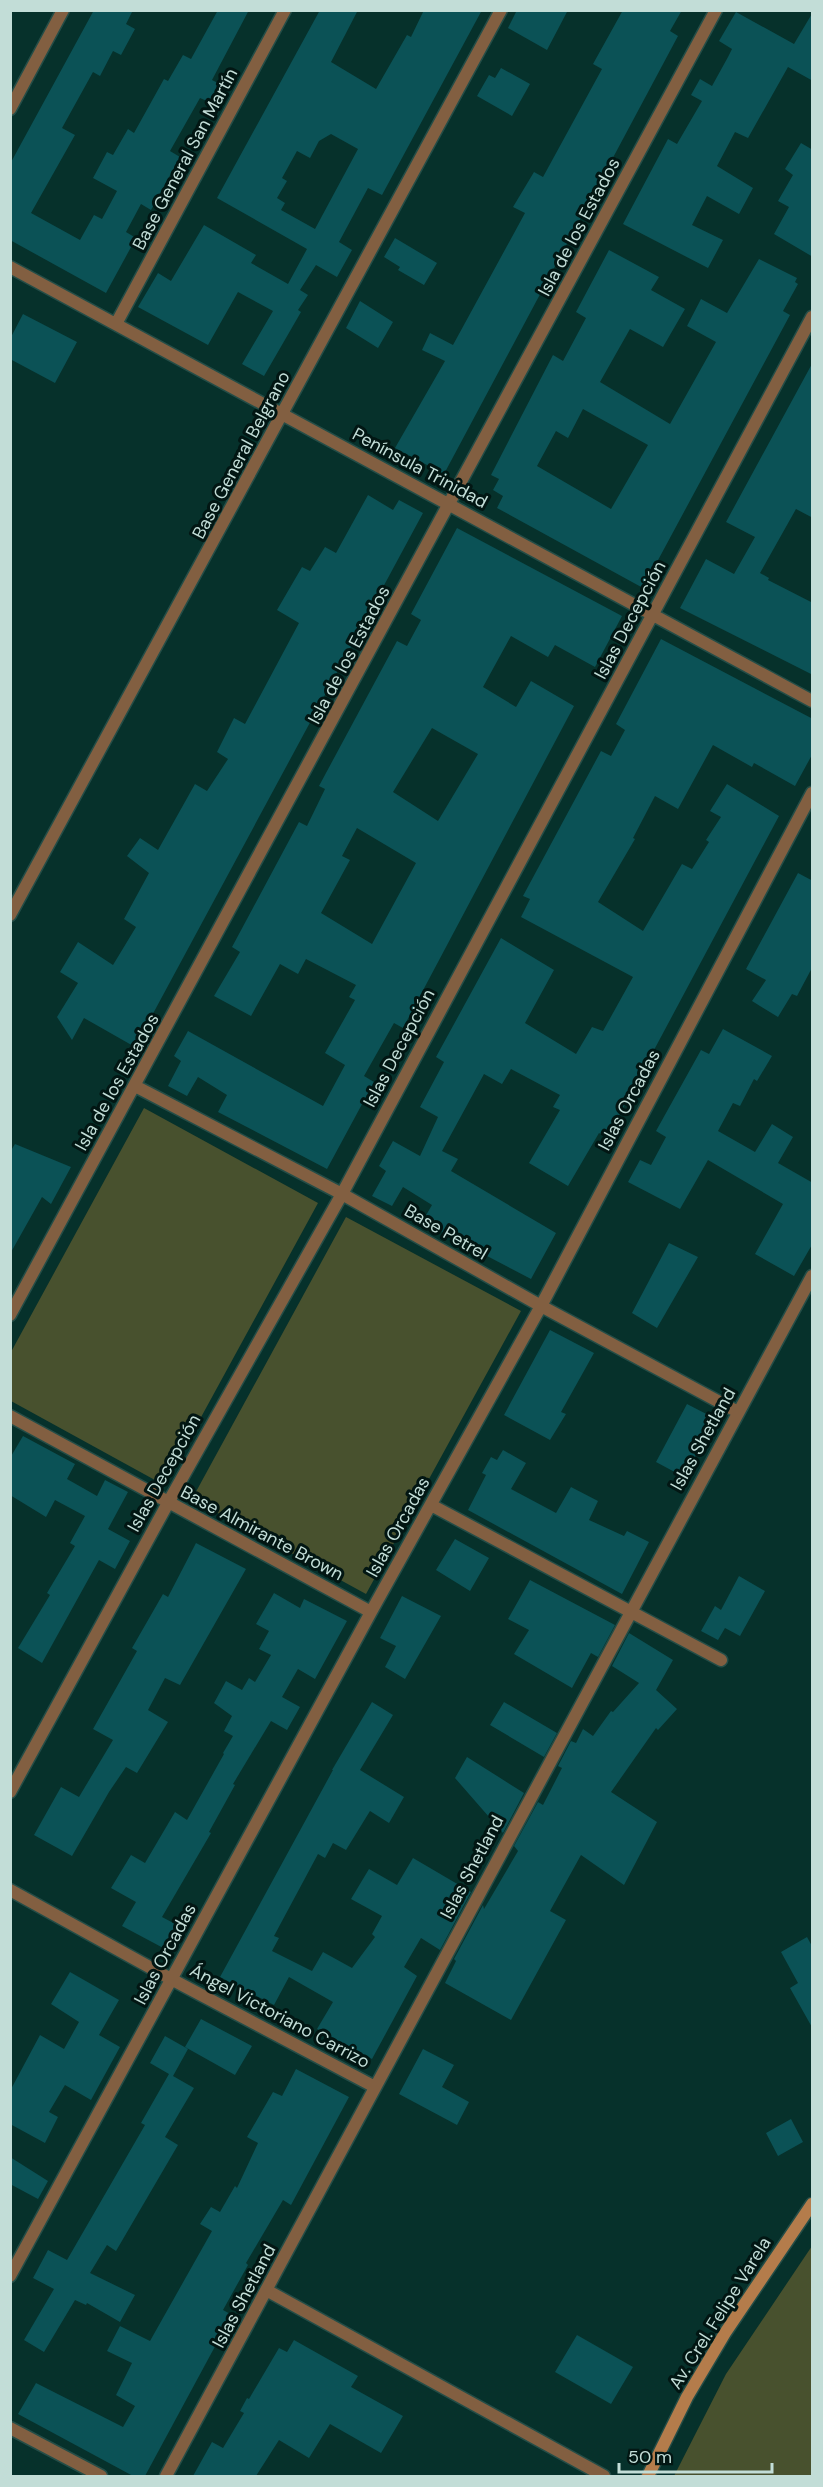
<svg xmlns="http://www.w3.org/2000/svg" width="823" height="2487" font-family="'DM Sans',sans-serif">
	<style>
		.green { fill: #48512e }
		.building { fill: #0b5256; fill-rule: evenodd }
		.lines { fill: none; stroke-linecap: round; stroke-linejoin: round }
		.street-casing { stroke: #244d47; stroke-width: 15 }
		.secondary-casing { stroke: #244d47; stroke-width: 15 }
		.street { stroke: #825f41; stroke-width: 12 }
		.secondary { stroke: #b47c4b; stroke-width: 12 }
		.labels { text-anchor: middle; stroke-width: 6; stroke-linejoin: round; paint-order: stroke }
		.street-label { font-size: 18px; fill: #c2ddd7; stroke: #021613 }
	</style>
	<rect width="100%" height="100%" fill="#06312b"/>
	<!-- green -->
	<path class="green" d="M144 1108 318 1203 164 1485 11 1401V1352Z
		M346 1217 521 1311 366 1594 192 1499Z
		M812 2246V2476H674L726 2374Z"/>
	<!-- building -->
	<path class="building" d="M94 10H133L126 24 135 29 121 55 113 51 100 76 93 72 62 128 75 135 31 213 80 240 94 215 102 219 117 191 93 178 107 152 113 155 128 129 134 133 164 79 168 81 183 55 191 59 218 10H249L212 80 220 84 209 102 200 98 170 151 180 157 151 210 141 204 126 232 136 238 106 293 10 240V164Z
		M320 10H358L331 62 376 89 407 35 411 37 424 10H482L382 195 368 188 339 242 352 250 337 277 316 265 300 290 308 295 298 310 301 312 264 376 242 364 273 311 238 292 208 345 138 307 158 273 171 281 204 225 256 255 251 263 288 284 307 249 217 198ZM331 134 358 149 315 229 281 210 285 203 277 198 287 181 282 178 297 151 310 158 319 141Z
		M517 10H568L547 50 508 28Z
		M623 10H682L670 31 678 36 444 474 395 448 445 361 422 350 430 333 453 345 525 213 513 207 534 172 543 177 602 69 593 64Z
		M736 12 794 44 813 12V81L788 67 748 138 735 132 717 166 753 188 739 214 707 196 692 225 723 240 708 268 623 224 668 139 677 144 702 101 691 95 700 79 712 86 728 57 732 49 719 41Z
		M501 68 530 84 512 116 477 96 489 75 495 78Z
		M801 143 813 150V257L774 234 789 207 778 201 793 175 785 169Z
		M395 238 437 263 424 285 398 270 400 267 384 257Z
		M609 250 659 277 651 290 685 309 663 347 630 329 600 382 670 424 716 342 687 326 701 299 727 313 759 259 797 278 795 282 798 284 783 311 790 315 643 588 497 508 503 496 493 490 499 479 491 475 553 355 563 361 586 318 576 312ZM583 409 648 445 611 509 537 466 556 431 568 438Z
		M360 301 393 322 378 348 346 328Z
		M23 314 77 342 55 383 10 359V339Z
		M813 362V518L796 509 760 573 769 578 768 580 813 603V675L680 608 706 559 734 574 755 537 726 522Z
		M368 495 393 510 399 500 423 513 135 1047 84 1018 72 1040 57 1017 78 983 60 972 78 942 113 965 136 927 124 919 149 873 127 856 140 838 158 850 195 784 207 791 228 759 217 752 234 718 245 724 299 623 277 610 302 567 310 571 325 547 336 553Z
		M457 528 622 616 595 667 555 645 548 657 511 636 483 687 516 707 531 681 574 706 403 1028 394 1023 364 1076 374 1082 327 1169 218 1112 227 1095 198 1077 187 1096 168 1086 181 1061 174 1056 188 1031 323 1106 345 1065 325 1053 355 1000 349 997 356 985 306 959 298 974 280 964 251 1016 214 996 240 952 232 947 299 822 307 826 325 789 319 786 397 641 407 646 421 620 411 614ZM432 728 478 754 438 821 393 792ZM357 828 416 863 372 944 321 913 350 860 342 856Z
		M661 639 813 719V753L795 786 754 763 752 767 713 745 678 809 655 796 633 838 635 839 598 902 643 931 682 864 692 869 709 842 706 840 721 817 710 811 727 784 779 816 607 1138 599 1133 568 1186 529 1163 560 1110 553 1107 560 1095 511 1069 502 1084 484 1074 442 1151 458 1159 451 1171 556 1233 531 1279 422 1222 432 1205 403 1187 392 1206 372 1196 386 1171 379 1166 393 1141 420 1156 438 1117 420 1107 444 1062 436 1057 501 938 554 970 525 1023 576 1054 592 1027 603 1031 633 977 521 917 530 899 523 896 601 751 611 756 625 730 616 724Z
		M798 873 813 881V966L797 996 792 994 778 1017 752 1001 766 980 746 969Z
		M723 1029 772 1056 757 1081 754 1079 740 1106 733 1103 718 1131 755 1152 772 1124 793 1137 778 1163 813 1183V1243L794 1276 755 1254 783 1204 708 1160 680 1209 628 1182 640 1160 651 1165 666 1137 656 1131 701 1050 709 1054Z
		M15 1144 71 1167 51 1204 42 1197 10 1254V1152Z
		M669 1243 698 1257 657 1328 632 1313Z
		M550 1330 594 1353 561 1412 566 1414 550 1440 504 1415Z
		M687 1404 716 1419 684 1477 656 1462Z
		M23 1436 75 1464 67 1479 97 1496 105 1480 128 1492 108 1529 130 1541 115 1569 99 1560 42 1663 18 1648 50 1595 47 1593 75 1546 70 1543 85 1516 55 1500 46 1517 10 1495V1458Z
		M503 1450 526 1463 511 1489 556 1513 571 1487 598 1501 589 1520 624 1536 627 1531 649 1542 622 1594 468 1510 486 1475 482 1473 491 1457 497 1460Z
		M455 1539 489 1558 470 1591 436 1570Z
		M196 1543 246 1569 180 1685 165 1678 148 1710 168 1722 137 1773 126 1767 109 1792 72 1856 34 1835 61 1787 79 1797 113 1740 93 1729 137 1651 132 1648 163 1594 168 1597Z
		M739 1576 765 1591 740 1636 725 1628 718 1640 701 1631 715 1606 721 1610Z
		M530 1580 615 1625 598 1657 591 1653 572 1688 514 1654 529 1630 508 1619Z
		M274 1593 300 1608 304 1599 347 1621 315 1679 298 1669 282 1697 300 1707 287 1730 271 1721 233 1784 235 1785 209 1832 211 1833 162 1917 181 1927 167 1950 122 1926 136 1902 111 1888 131 1855 145 1863 175 1812 187 1820 224 1754 223 1753 233 1736 224 1731 232 1716 214 1703 226 1681 242 1690 249 1678 255 1682 271 1655 259 1649 269 1631 256 1624Z
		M402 1596 441 1616 405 1679 385 1667 396 1646 380 1638Z
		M629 1633 673 1660 656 1690 677 1709 658 1730 656 1728 611 1792 657 1822 624 1885 581 1855 550 1911 566 1920 511 2020 445 1983 456 1961 454 1959 483 1905 484 1909 518 1851 514 1846 538 1802 543 1805 562 1768 558 1766 571 1741 576 1743 583 1729 593 1736 611 1711 613 1712 639 1683 612 1666Z
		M372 1702 393 1715 360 1770 404 1797 389 1823 370 1811 346 1850 333 1843 325 1858 318 1854 274 1936 279 1938 272 1951 312 1971 323 1952 352 1968 375 1937 372 1934 382 1916 351 1899 369 1869 397 1885 413 1858 471 1892 440 1950 421 1938 404 1967 417 1976 372 2059 317 2029 333 2002 289 1977 274 2005 220 1977 333 1770H332Z
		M504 1702 557 1733 544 1757 490 1725Z
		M467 1757 524 1793 503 1833 455 1778Z
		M807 1937 813 1948V2029L790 1988 798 1983 781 1952Z
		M70 1972 119 2000 99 2035 120 2047 91 2100 65 2085 49 2112 58 2117 45 2143 10 2124V2091L40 2035 64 2049 79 2022 51 2004Z
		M201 2019 252 2046 235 2075 185 2047Z
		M165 2036 188 2049 173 2076 194 2088 165 2137 178 2145 116 2251 107 2245 90 2273 135 2295 120 2322 87 2303 86 2305 75 2300 44 2352 24 2340 54 2289 33 2278 48 2250 67 2260 145 2125 141 2123 169 2074 150 2063Z
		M423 2049 454 2065 442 2087 469 2102 457 2125 399 2094Z
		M296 2069 349 2097 291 2205 283 2200 246 2263 248 2265 223 2310 232 2315 145 2476H133L18 2414 36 2383 123 2427 135 2406 116 2395 132 2363 107 2351 120 2326 150 2341 212 2231 200 2224 211 2207 220 2212 235 2186 237 2188 258 2143 247 2137 273 2092 282 2096Z
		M791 2119 803 2142 778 2156 766 2133Z
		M10 2157 48 2181 38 2199 10 2184Z
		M577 2335 633 2367 611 2404 555 2372Z
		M294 2340 358 2376 351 2387 403 2416 381 2453 330 2424 309 2458 279 2440 256 2476H193L212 2442 223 2448 244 2413 240 2411 247 2398 249 2399 279 2348 287 2352Z"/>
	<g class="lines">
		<!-- street casing -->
		<g class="street-casing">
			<path id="street" d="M10 109 63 10
				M10 267 812 701
				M116 324 285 10
				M10 915 501 10
				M135 1086 342 1194 541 1306 738 1412
				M10 1315 716 10
				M10 1416 371 1612
				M431 1505 721 1660
				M10 1792 168 1503 342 1194 812 317
				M10 1890 171 1979 375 2087
				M10 2276 371 1612 541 1306 812 793
				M268 2291 604 2476
				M10 2428 101 2476
				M166 2476 812 1276"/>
		</g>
		<!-- secondary casing -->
		<g class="secondary-casing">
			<path id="secondary" d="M648 2476 687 2397 725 2333 812 2204"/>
		</g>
		<!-- street -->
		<use href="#street" class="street"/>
		<!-- secondary -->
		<use href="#secondary" class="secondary"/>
	</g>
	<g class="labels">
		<!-- street labels -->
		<g class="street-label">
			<text transform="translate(185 159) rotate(-62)" y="6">Base General San Martín</text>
			<text transform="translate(579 227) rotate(-62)" y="6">Isla de los Estados</text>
			<text transform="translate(241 455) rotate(-62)" y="6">Base General Belgrano</text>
			<text transform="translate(420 468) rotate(28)" y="6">Península Trinidad</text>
			<text transform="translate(630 620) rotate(-62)" y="6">Islas Decepción</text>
			<text transform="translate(349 655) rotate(-62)" y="6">Isla de los Estados</text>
			<text transform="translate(399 1048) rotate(-62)" y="6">Islas Decepción</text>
			<text transform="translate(117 1082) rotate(-61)" y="6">Isla de los Estados</text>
			<text transform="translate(629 1100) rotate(-62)" y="6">Islas Orcadas</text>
			<text transform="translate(446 1232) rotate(30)" y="6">Base Petrel</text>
			<text transform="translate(703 1439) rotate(-61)" y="6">Islas Shetland</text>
			<text transform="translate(164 1473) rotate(-61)" y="6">Islas Decepción</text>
			<text transform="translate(398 1527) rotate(-61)" y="6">Islas Orcadas</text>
			<text transform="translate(262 1533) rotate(28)" y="6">Base Almirante Brown</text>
			<text transform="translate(472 1867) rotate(-62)" y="6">Islas Shetland</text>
			<text transform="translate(165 1954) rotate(-62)" y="6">Islas Orcadas</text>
			<text transform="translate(280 2016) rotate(28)" y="6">Ángel Victoriano Carrizo</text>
			<text transform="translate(244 2296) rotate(-62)" y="6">Islas Shetland</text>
			<text transform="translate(720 2313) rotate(-58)" y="6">Av. Crel. Felipe Varela</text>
		</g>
	</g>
	<!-- border -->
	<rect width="823" height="2487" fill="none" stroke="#c2ddd7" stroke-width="24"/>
	<!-- scale -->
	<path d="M619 2463v9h153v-9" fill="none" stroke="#c2ddd7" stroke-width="3"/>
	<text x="628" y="2463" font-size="18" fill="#c2ddd7" stroke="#021613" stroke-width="4.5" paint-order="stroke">50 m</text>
</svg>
